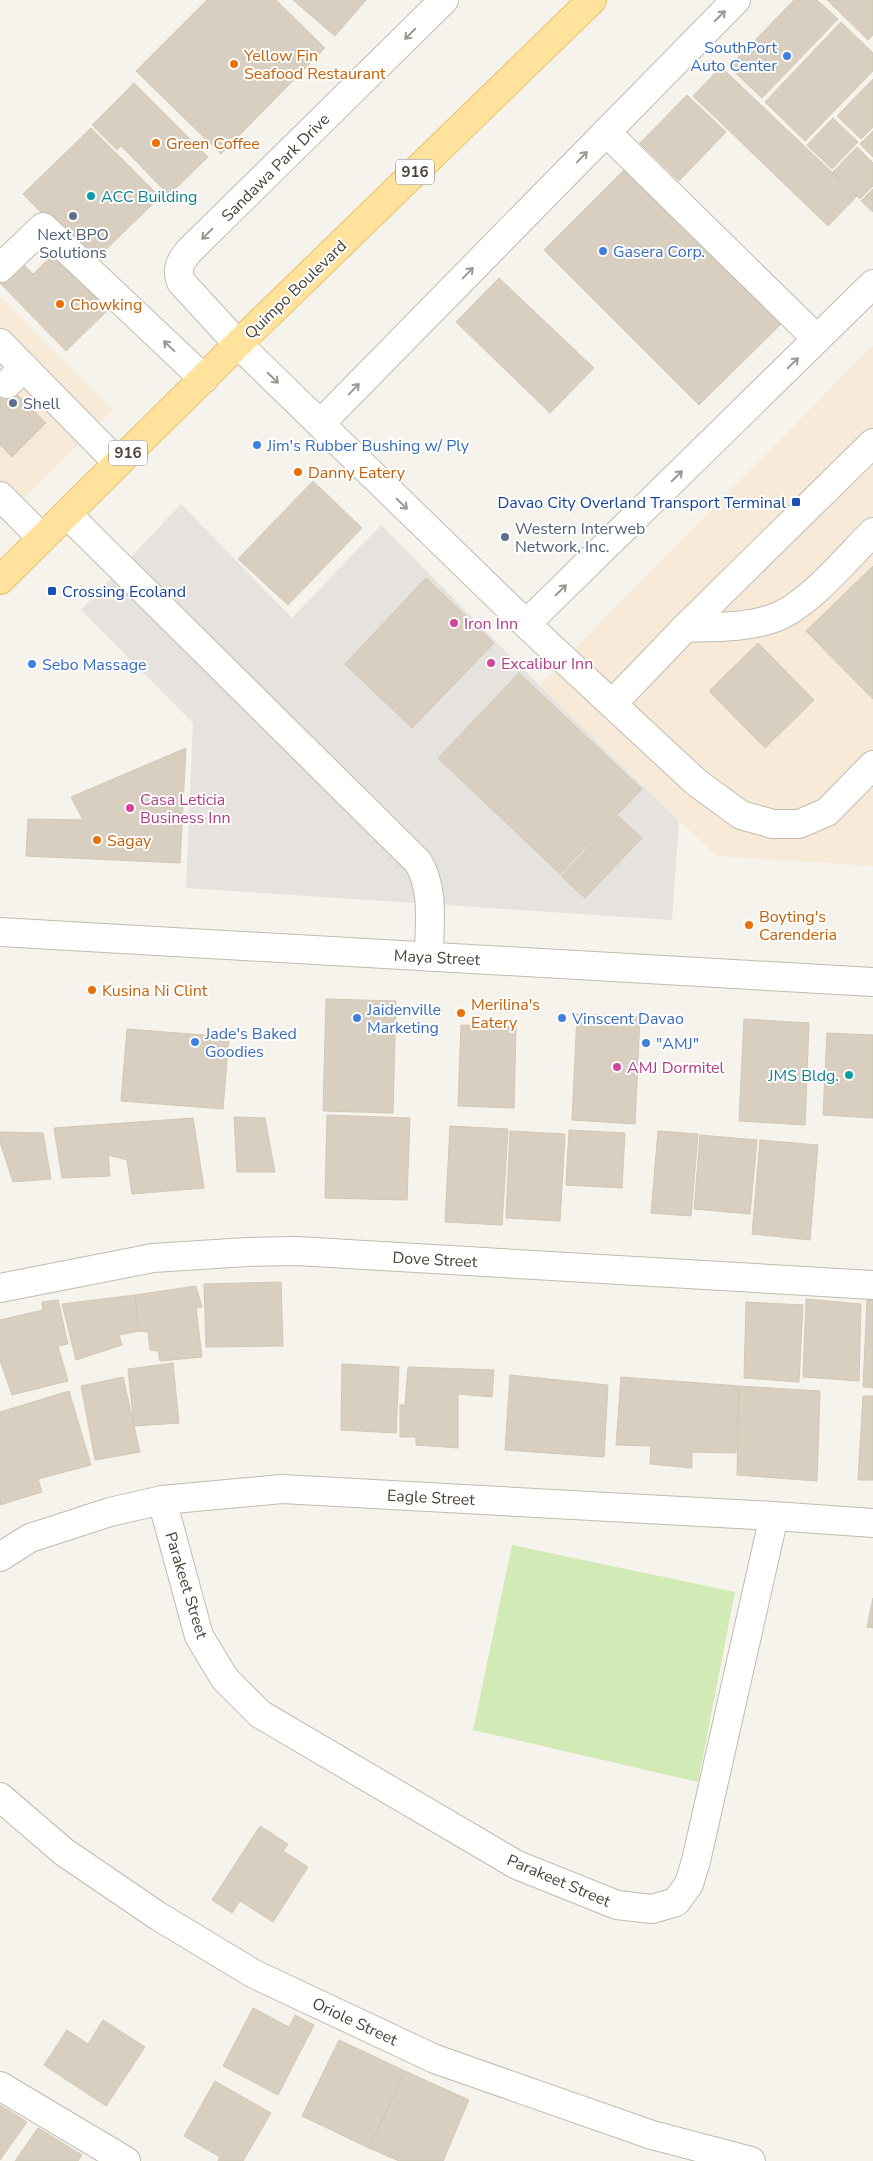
<svg xmlns="http://www.w3.org/2000/svg" width="873" height="2161" font-family="'Nunito Sans',sans-serif">
	<style>
		.commercial { fill: #f7ead8 }
		.industrial { fill: #e6e2dd }
		.green { fill: #d2eab5 }
		.building { fill: #d8cfc1; stroke: #d3c7b4 }
		.lines { fill: none; stroke-linecap: round; stroke-linejoin: round }
		.minor-casing { stroke: #c2bbae; stroke-width: 30 }
		.major-casing { stroke: #e6c16a; stroke-width: 30 }
		.minor { stroke: #fff; stroke-width: 28 }
		.major { stroke: #ffe39c; stroke-width: 28 }
		.oneway { stroke: #9c9892 }
		.shop-dot { fill: #3f7fe0; stroke: #fff; stroke-width: 2 }
		.food-dot { fill: #e8710a; stroke: #fff; stroke-width: 2 }
		.culture-dot { fill: #0f9aa8; stroke: #fff; stroke-width: 2 }
		.service-dot { fill: #5c6f8a; stroke: #fff; stroke-width: 2 }
		.transit-dot { fill: #1a4fb4; stroke: #fff; stroke-width: 2 }
		.hotel-dot { fill: #d1479c; stroke: #fff; stroke-width: 2 }
		.labels { text-anchor: middle; stroke-width: 4; stroke-linejoin: round; paint-order: stroke }
		.shield { fill: #fff; stroke: #817c74; stroke-width: 1 }
		.shield-label { font-size: 15px; font-weight: bold; fill: #4b4439 }
		.shop-label { font-size: 16px; fill: #366cbe; stroke: #fff; text-anchor: start }
		.food-label { font-size: 16px; fill: #c56008; stroke: #fff; text-anchor: start }
		.street-label { font-size: 16px; fill: #4b4439; stroke: #fff }
		.culture-label { font-size: 16px; fill: #0d838f; stroke: #fff; text-anchor: start }
		.service-label { font-size: 16px; fill: #4e5e75; stroke: #fff; text-anchor: start }
		.transit-label { font-size: 16px; fill: #164399; stroke: #fff; text-anchor: end }
		.hotel-label { font-size: 16px; fill: #b23c85; stroke: #fff; text-anchor: start }
	</style>
	<rect width="100%" height="100%" fill="#f6f3ec"/>
	<!-- commercial -->
	<path class="commercial" d="M0 296 113 410 0 521Z
		M873 345V866L716 856 539 685Z"/>
	<!-- industrial -->
	<path class="industrial" d="M181 504 292 618 381 525 539 685 679 821 672 920 186 888 193 723 81 610Z"/>
	<!-- green -->
	<path class="green" d="M512 1545 735 1592 698 1782 473 1730Z"/>
	<!-- building -->
	<path class="building" d="M207 0H276L325 48 221 154 136 71Z
		M293 0H366L335 36Z
		M794 0H817L838 19 762 98 729 67Z
		M827 0H873V35L868 40Z
		M841 22 873 53V71L805 141 765 102Z
		M721 67 857 196 828 226 693 96Z
		M873 79V127L861 139 837 116Z
		M134 83 208 157 169 195 121 146 117 150 92 125Z
		M687 95 726 132 679 181 640 143Z
		M833 118 858 142 832 169 807 145Z
		M91 128 160 197 91 264 23 194Z
		M873 131V157L860 144Z
		M857 147 873 163V186L860 199 833 172Z
		M626 168 781 324 699 405 544 250Z
		M873 189V212L861 201Z
		M56 252 110 308 66 351 0 283 21 262 33 274Z
		M499 278 594 368 550 413 456 322Z
		M0 377 46 423 12 457 0 445Z
		M313 481 362 528 288 605 238 559Z
		M873 566V699L806 631Z
		M426 578 494 643 412 728 345 664Z
		M758 643 814 700 765 748 709 691Z
		M519 673 642 789 560 874 438 758Z
		M186 748 180 863 26 856 28 819 83 820 71 797Z
		M618 816 642 838 585 898 561 876Z
		M326 999 396 1001 393 1113 323 1111Z
		M577 1014 640 1017 635 1124 572 1120Z
		M744 1019 809 1023 805 1125 739 1121Z
		M461 1025 516 1027 514 1108 458 1106Z
		M127 1029 229 1037 223 1109 121 1101Z
		M827 1033 873 1035V1118L823 1115Z
		M327 1115 410 1118 407 1200 325 1198Z
		M234 1117 265 1118 275 1172H237Z
		M193 1118 204 1188 132 1194 127 1160 108 1155 110 1176 62 1178 54 1128Z
		M450 1126 508 1129 502 1225 445 1222Z
		M569 1130 625 1133 622 1188 566 1185Z
		M510 1131 565 1134 560 1221 506 1218Z
		M658 1131 698 1134 691 1216 651 1213Z
		M0 1132 43 1133 51 1179 13 1182 0 1142Z
		M700 1135 757 1140 750 1214 694 1209Z
		M760 1140 818 1145 810 1240 752 1234Z
		M281 1282 283 1346 206 1347 204 1284Z
		M196 1286 202 1307 196 1308 202 1357 160 1361 158 1351 150 1350 148 1332 139 1331 135 1295Z
		M135 1295 139 1331 119 1335 122 1345 76 1360 62 1304Z
		M806 1299 861 1304 859 1381 803 1377Z
		M58 1300 68 1344 58 1346 68 1381 12 1395 0 1360V1320L43 1310 42 1302Z
		M867 1300H873V1388L863 1387Z
		M746 1302 803 1305 799 1382 744 1378Z
		M173 1363 179 1423 134 1426 128 1369Z
		M342 1364 399 1367 396 1433 341 1430Z
		M408 1367 494 1370 492 1397 458 1394V1448L416 1445V1437H400V1405H405Z
		M510 1375 608 1385 604 1457 505 1450Z
		M123 1377 140 1452 95 1460 81 1386Z
		M621 1377 739 1386 736 1453 692 1452V1468L650 1464 651 1446 616 1445Z
		M739 1386 820 1391 817 1481 737 1475Z
		M69 1391 91 1465 38 1479 42 1492 0 1505V1412Z
		M863 1396H873V1480H858Z
		M873 1598V1628L867 1627Z
		M260 1826 288 1844 283 1851 308 1867 273 1922 240 1901 232 1913 212 1900Z
		M253 2008 289 2027 295 2015 314 2025 278 2095 223 2066Z
		M103 2020 145 2047 106 2106 44 2065 67 2030 88 2044Z
		M339 2040 405 2071 369 2148 302 2116Z
		M405 2071 469 2100 443 2161H399L369 2148Z
		M215 2081 271 2113 243 2161H218L220 2157 184 2136Z
		M0 2105 27 2122 0 2160Z
		M38 2128 82 2155 78 2161H15Z"/>
	<g class="lines">
		<!-- minor casing -->
		<g class="minor-casing">
			<path id="minor" d="M444 0 188 252C180 262 176 270 181 282L238 344 526 624 696 782 741 815 773 824H799L827 812 873 765
				M606 132 817 339
				M0 268 43 227 204 379
				M0 343 118 463
				M7 384 24 367
				M320 424 736 0
				M0 496 42 538
				M67 514 418 862C435 890 429 925 429 957
				M526 624 873 284
				M685 628C714 627 746 628 774 618 809 605 846 559 873 532
				M613 703 685 628 873 443
				M0 932 873 982
				M0 1288 153 1258 247 1252 297 1251 873 1285
				M162 1500 199 1636 225 1679 260 1714 517 1865 617 1905 652 1909 676 1902 689 1884 696 1861 774 1516
				M0 1557 30 1538 110 1512 162 1500 282 1489 774 1516 873 1523
				M0 1797 64 1852 158 1916 254 1974 435 2059 652 2135 751 2161
				M0 2086 126 2161"/>
		</g>
		<!-- major casing -->
		<g class="major-casing">
			<path id="major" d="M0 580 238 344 592 0"/>
		</g>
		<!-- minor -->
		<use href="#minor" class="minor"/>
		<!-- major -->
		<use href="#major" class="major"/>
	</g>
	<!-- one-way arrows -->
	<defs><path id="oneway-shaft" d="M-6 0H5M1.5-3L5.5 0L1.5 3" fill="none" stroke-width="1.6" stroke-linecap="round" stroke-linejoin="round" transform="scale(1.25)"/></defs>
	<g class="oneway">
		<use href="#oneway-shaft" transform="translate(720 16) rotate(-45)"/>
		<use href="#oneway-shaft" transform="translate(410 34) rotate(135)"/>
		<use href="#oneway-shaft" transform="translate(582 157) rotate(-46)"/>
		<use href="#oneway-shaft" transform="translate(207 234) rotate(135)"/>
		<use href="#oneway-shaft" transform="translate(468 273) rotate(-46)"/>
		<use href="#oneway-shaft" transform="translate(169 346) rotate(-137)"/>
		<use href="#oneway-shaft" transform="translate(793 363) rotate(-44)"/>
		<use href="#oneway-shaft" transform="translate(273 378) rotate(44)"/>
		<use href="#oneway-shaft" transform="translate(354 389) rotate(-46)"/>
		<use href="#oneway-shaft" transform="translate(677 476) rotate(-44)"/>
		<use href="#oneway-shaft" transform="translate(402 504) rotate(44)"/>
		<use href="#oneway-shaft" transform="translate(561 590) rotate(-44)"/>
	</g>
	<!-- markers -->
	<g class="shop-dot">
		<circle cx="787" cy="56" r="5"/>
		<circle cx="603" cy="251" r="5"/>
		<circle cx="257" cy="445" r="5"/>
		<circle cx="32" cy="664" r="5"/>
		<circle cx="357" cy="1018" r="5"/>
		<circle cx="562" cy="1018" r="5"/>
		<circle cx="195" cy="1042" r="5"/>
		<circle cx="646" cy="1043" r="5"/>
	</g>
	<g class="food-dot">
		<circle cx="234" cy="64" r="5"/>
		<circle cx="156" cy="143" r="5"/>
		<circle cx="60" cy="304" r="5"/>
		<circle cx="298" cy="472" r="5"/>
		<circle cx="97" cy="840" r="5"/>
		<circle cx="749" cy="925" r="5"/>
		<circle cx="92" cy="990" r="5"/>
		<circle cx="461" cy="1013" r="5"/>
	</g>
	<g class="culture-dot">
		<circle cx="91" cy="196" r="5"/>
		<circle cx="849" cy="1075" r="5"/>
	</g>
	<g class="service-dot">
		<circle cx="73" cy="216" r="5"/>
		<circle cx="13" cy="403" r="5"/>
		<circle cx="505" cy="537" r="5"/>
	</g>
	<g class="transit-dot">
		<rect x="791" y="497" width="10" height="10" rx="2.5"/>
		<rect x="47" y="586" width="10" height="10" rx="2.5"/>
	</g>
	<g class="hotel-dot">
		<circle cx="454" cy="623" r="5"/>
		<circle cx="491" cy="663" r="5"/>
		<circle cx="130" cy="808" r="5"/>
		<circle cx="617" cy="1067" r="5"/>
	</g>
	<g class="labels">
		<!-- shield labels -->
		<g class="shield">
			<rect x="396" y="159.5" width="38" height="25" rx="4"/>
			<rect x="109" y="440.5" width="38" height="25" rx="4"/>
		</g>
		<g class="shield-label">
			<text x="415" y="177">916</text>
			<text x="128" y="458">916</text>
		</g>
		<!-- shop labels -->
		<g class="shop-label">
			<text x="777" y="53" text-anchor="end">SouthPort<tspan x="777" dy="18">Auto Center</tspan></text>
			<text x="613" y="257">Gasera Corp.</text>
			<text x="267" y="451">Jim's Rubber Bushing w/ Ply</text>
			<text x="42" y="670">Sebo Massage</text>
			<text x="367" y="1015">Jaidenville<tspan x="367" dy="18">Marketing</tspan></text>
			<text x="572" y="1024">Vinscent Davao</text>
			<text x="205" y="1039">Jade's Baked<tspan x="205" dy="18">Goodies</tspan></text>
			<text x="656" y="1049">"AMJ"</text>
		</g>
		<!-- food labels -->
		<g class="food-label">
			<text x="244" y="61">Yellow Fin<tspan x="244" dy="18">Seafood Restaurant</tspan></text>
			<text x="166" y="149">Green Coffee</text>
			<text x="70" y="310">Chowking</text>
			<text x="308" y="478">Danny Eatery</text>
			<text x="107" y="846">Sagay</text>
			<text x="759" y="922">Boyting's<tspan x="759" dy="18">Carenderia</tspan></text>
			<text x="102" y="996">Kusina Ni Clint</text>
			<text x="471" y="1010">Merilina's<tspan x="471" dy="18">Eatery</tspan></text>
		</g>
		<!-- street labels -->
		<g class="street-label">
			<text transform="translate(275 167) rotate(-45)" y="6">Sandawa Park Drive</text>
			<text transform="translate(295 289) rotate(-44)" y="6">Quimpo Boulevard</text>
			<text transform="translate(437 957) rotate(3)" y="6">Maya Street</text>
			<text transform="translate(435 1259) rotate(3)" y="6">Dove Street</text>
			<text transform="translate(431 1497) rotate(3)" y="6">Eagle Street</text>
			<text transform="translate(187 1585) rotate(73)" y="6">Parakeet Street</text>
			<text transform="translate(559 1880) rotate(23)" y="6">Parakeet Street</text>
			<text transform="translate(355 2021) rotate(25)" y="6">Oriole Street</text>
		</g>
		<!-- culture labels -->
		<g class="culture-label">
			<text x="101" y="202">ACC Building</text>
			<text x="839" y="1081" text-anchor="end">JMS Bldg.</text>
		</g>
		<!-- service labels -->
		<g class="service-label">
			<text x="73" y="240" text-anchor="middle">Next BPO<tspan x="73" dy="18">Solutions</tspan></text>
			<text x="23" y="409">Shell</text>
			<text x="515" y="534">Western Interweb<tspan x="515" dy="18">Network, Inc.</tspan></text>
		</g>
		<!-- transit labels -->
		<g class="transit-label">
			<text x="786" y="508">Davao City Overland Transport Terminal</text>
			<text x="62" y="597" text-anchor="start">Crossing Ecoland</text>
		</g>
		<!-- hotel labels -->
		<g class="hotel-label">
			<text x="464" y="629">Iron Inn</text>
			<text x="501" y="669">Excalibur Inn</text>
			<text x="140" y="805">Casa Leticia<tspan x="140" dy="18">Business Inn</tspan></text>
			<text x="627" y="1073">AMJ Dormitel</text>
		</g>
	</g>
</svg>
